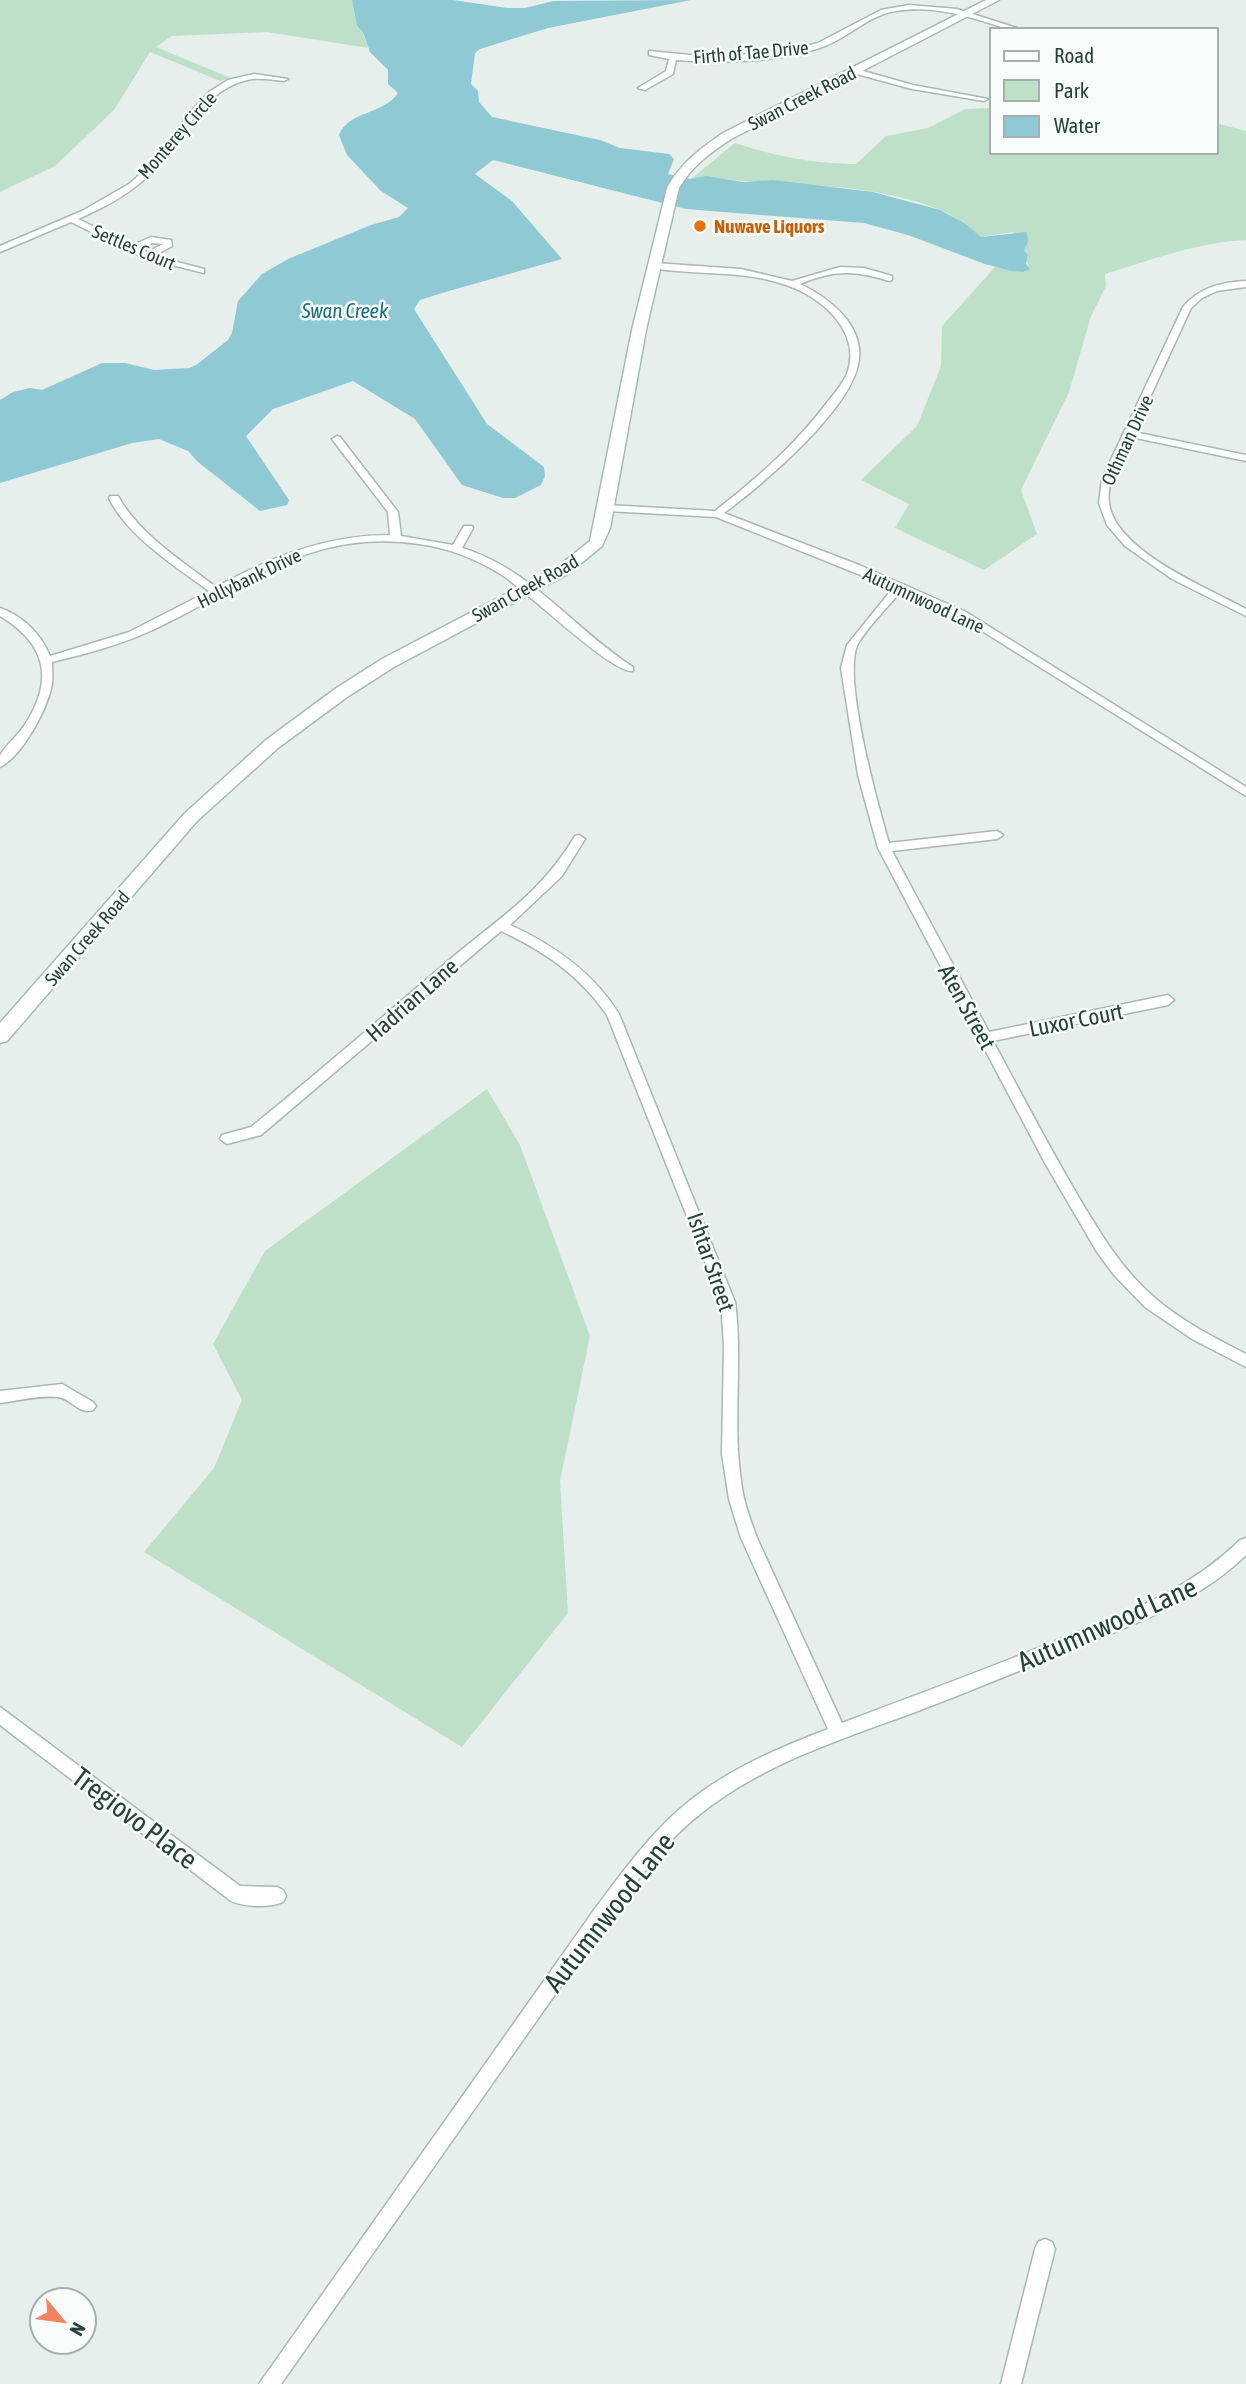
<svg xmlns="http://www.w3.org/2000/svg" width="1246" height="2384" font-family="'Asap Condensed',sans-serif">
	<style>
		.green { fill: #bfe0c8 }
		.water { fill: #8ec9d4 }
		.lines { fill: none; stroke-linecap: round; stroke-linejoin: round }
		.street-casing { stroke: #a8b8b2; stroke-width: 3 }
		.secondary-casing { stroke: #a4bbb3; stroke-width: 3 }
		.street { fill: #fff; fill-rule: evenodd }
		.secondary { fill: #fff; fill-rule: evenodd }
		.food-dot { fill: #e8710a; stroke: #f7fbf9; stroke-width: 2.5 }
		.labels { text-anchor: middle; stroke-width: 5; stroke-linejoin: round; paint-order: stroke }
		.far-street-label { font-size: 19px; fill: #24423a; stroke: #f7fbf9 }
		.far-food-label { font-size: 19px; font-weight: bold; fill: #c56008; stroke: #f7fbf9; text-anchor: start }
		.far-water-label { font-size: 21px; font-style: italic; fill: #1c6f80; stroke: #f7fbf9 }
		.street-label { font-size: 23px; fill: #24423a; stroke: #f7fbf9 }
		.near-street-label { font-size: 28px; fill: #24423a; stroke: #f7fbf9 }
	</style>
	<rect width="100%" height="100%" fill="#e6efeb"/>
	<!-- green -->
	<path class="green" d="M0 0H352L357 26 363 32 368 48 267 32 172 36 156 47 231 78 220 81 150 52 114 110 55 166 0 192Z
		M992 108V152H1216V123L1246 131V240C1198 242 1151 260 1105 274L1106 286 1091 316 1069 392 1021 490 1037 534 984 570 895 528 909 504 861 480 917 426 941 366 942 326 995 267 1023 272 1029 269 1024 250 1013 232 981 237C967 228 956 216 940 210 883 186 817 186 757 181 734 183 713 175 691 179L735 143C775 156 813 164 856 164L886 136 928 128 965 109Z
		M487 1089 520 1145 590 1336 560 1481 568 1613 462 1747 144 1552 214 1468 242 1400 213 1344 265 1251Z"/>
	<!-- water -->
	<path class="water" d="M352 0H453L507 8H525L553 1 691 0 548 28 480 49 475 53 471 84 478 91 479 102 492 117 600 140 620 148 669 154 674 159 668 174 690 179 706 176 743 182 773 180 873 192 940 210 964 223 981 237 1027 232 1028 242 1024 250 1028 255 1026 264 1030 269 1023 272 1011 271 985 264 908 235 864 223 686 209 493 160 475 174 512 201 562 259 442 293 420 300 414 309 487 424 544 467 545 476 541 485 515 498H503L462 485 415 419 353 381 273 409 246 436 289 500 287 505 260 511 198 462 188 451 159 439 132 443 0 483V400L13 392 30 388 42 390 102 363H125L154 370 189 368 196 365 228 340 232 333 238 301 262 274 288 259 371 225 399 217 408 208 381 191 347 155 339 135C348 111 385 114 398 93L388 84V70L370 52 363 32 357 26Z"/>
	<g class="lines">
		<!-- street casing -->
		<g class="street-casing">
			<path id="street" d="M909 5 957 9 1023 30H1011C974 18 935 4 896 11 869 15 849 37 825 46 783 62 721 64 676 60L673 74 645 90 638 88 666 71 669 59 649 55V51L711 57 786 51 818 43 881 10Z
				M856 69 913 85 988 99 984 101 912 89 853 73V69Z
				M254 74 288 79 284 81C274 80 262 78 252 79 204 87 184 137 155 169 134 192 106 207 78 219L133 245 151 237 171 240 172 246 154 256 204 269V273L144 258 71 222 0 252V246L82 211 129 184 148 167 193 109 209 92 228 80ZM152 243 163 244 147 252 140 249Z
				M655 263 741 269 792 281 840 267 864 268 892 276V280L889 281C854 270 834 270 800 284 828 297 863 324 859 359 855 407 762 485 724 513L859 565 966 612 1246 787V796L958 616 901 591C890 605 863 632 857 646 843 680 878 805 889 843L997 831 1003 835 997 839 892 851 989 1032 1168 995 1174 1000 1168 1005 993 1041C1021 1093 1048 1145 1078 1196 1100 1233 1122 1270 1155 1298 1181 1321 1215 1338 1246 1354V1367L1192 1339 1145 1307 1114 1275 1097 1252 1045 1163 878 848 858 775 841 668 847 645 893 588 716 517 607 511 602 508 607 505 715 511C756 479 794 446 826 404 833 395 842 385 847 374 862 333 824 299 789 286 744 269 697 276 652 268V264Z
				M1246 281V287L1217 291 1202 298 1191 308 1134 432 1246 455V461L1131 437C1122 457 1106 481 1109 503 1115 551 1208 588 1246 609V616L1172 579 1125 546 1107 525 1099 503 1102 479 1183 307C1199 288 1221 282 1246 281Z
				M337 436 340 437 398 512 401 536 453 545 464 526H472L473 528 462 548C530 568 575 630 633 667V671C612 674 527 591 502 575 477 559 448 548 419 544 309 527 240 590 148 632 117 646 84 654 52 662 52 670 53 677 52 684 48 708 22 757 0 767 0 763 0 759 0 756 3 748 19 734 24 726 55 679 46 644 0 616V608C23 616 41 634 50 656L129 632 209 591C176 567 126 535 109 498L110 496H118C139 534 182 561 216 587 272 557 326 535 390 535L388 512 332 439Z
				M579 835 585 839 562 876 510 925C554 945 593 972 619 1014L735 1302C743 1361 732 1421 741 1481 743 1500 750 1519 757 1538L842 1723C916 1695 990 1668 1063 1638 1130 1611 1188 1591 1240 1540L1246 1538V1555C1198 1602 1137 1623 1076 1648 1023 1669 971 1691 918 1711 843 1739 763 1763 699 1815 662 1844 635 1885 606 1922L281 2384H259L594 1910C619 1877 643 1843 673 1815 717 1774 773 1750 828 1729L741 1538 729 1499 722 1454 724 1345 721 1302 607 1015C580 976 544 951 501 931L261 1135 227 1144 220 1139 222 1135 251 1127C318 1073 382 1017 447 962 497 919 540 895 575 836Z
				M62 1384 93 1402 96 1406 93 1410C79 1415 71 1398 57 1397 39 1395 18 1401 0 1403V1391Z
				M0 1707 240 1886 277 1887 283 1890 286 1896 283 1902C270 1908 244 1907 231 1901L0 1725Z
				M1045 2239 1052 2242 1055 2249 1021 2384H1001L1035 2249 1038 2242Z"/>
		</g>
		<!-- secondary casing -->
		<g class="secondary-casing">
			<path id="secondary" d="M986 0H999L731 139C710 153 692 166 679 188L646 330 610 528 602 546 568 574 394 667 347 697 278 748 197 821 7 1041 0 1043V1023L185 813 266 740 335 689 382 659 556 568 590 541 632 330 667 188C681 163 700 149 723 133Z"/>
		</g>
		<!-- street -->
		<use href="#street" class="street"/>
		<!-- secondary -->
		<use href="#secondary" class="secondary"/>
	</g>
	<!-- markers -->
	<circle class="food-dot" cx="700" cy="226" r="7"/>
	<g class="labels">
		<!-- far-street labels -->
		<g class="far-street-label">
			<text transform="translate(751 52) rotate(-5)" y="7">Firth of Tae Drive</text>
			<text transform="translate(802 98) rotate(-27)" y="7">Swan Creek Road</text>
			<text transform="translate(177 135) rotate(-49)" y="7">Monterey Circle</text>
			<text transform="translate(134 247) rotate(23)" y="7">Settles Court</text>
			<text transform="translate(1127 440) rotate(-65)" y="7">Othman Drive</text>
			<text transform="translate(249 578) rotate(-26)" y="7">Hollybank Drive</text>
			<text transform="translate(525 588) rotate(-29)" y="7">Swan Creek Road</text>
			<text transform="translate(924 600) rotate(25)" y="7">Autumnwood Lane</text>
			<text transform="translate(87 938) rotate(-49)" y="7">Swan Creek Road</text>
		</g>
		<!-- far-food labels -->
		<g class="far-food-label">
			<text x="714" y="233">Nuwave Liquors</text>
		</g>
		<!-- far-water labels -->
		<g class="far-water-label">
			<text x="345" y="318">Swan Creek</text>
		</g>
		<!-- street labels -->
		<g class="street-label">
			<text transform="translate(412 1000) rotate(-41)" y="8">Hadrian Lane</text>
			<text transform="translate(967 1007) rotate(61)" y="8">Aten Street</text>
			<text transform="translate(1076 1020) rotate(-11)" y="8">Luxor Court</text>
			<text transform="translate(711 1262) rotate(71)" y="8">Ishtar Street</text>
		</g>
		<!-- near-street labels -->
		<g class="near-street-label">
			<text transform="translate(1107 1624) rotate(-24)" y="10">Autumnwood Lane</text>
			<text transform="translate(135 1818) rotate(37)" y="10">Tregiovo Place</text>
			<text transform="translate(609 1912) rotate(-52)" y="10">Autumnwood Lane</text>
		</g>
	</g>
	<!-- legend -->
	<rect x="990" y="28" width="228" height="126" fill="#f7fbf9" stroke="#a3b1ad" stroke-width="2"/>
	<rect x="1004" y="51" width="35" height="10" fill="#ffffff" stroke="#a3b1ad" stroke-width="2"/>
	<text x="1054" y="63" font-size="21" fill="#24423a">Road</text>
	<rect x="1004" y="80" width="35" height="21" fill="#bfe0c8" stroke="#a3b1ad" stroke-width="2"/>
	<text x="1054" y="98" font-size="21" fill="#24423a">Park</text>
	<rect x="1004" y="116" width="35" height="21" fill="#8ec9d4" stroke="#a3b1ad" stroke-width="2"/>
	<text x="1054" y="133" font-size="21" fill="#24423a">Water</text>
	<!-- north arrow -->
	<g transform="translate(63 2321) rotate(119)"><circle r="33" fill="#f7fbf9" stroke="#a3b1ad" stroke-width="2"/>
	<path d="M0-5L12 26L0 18L-12 26Z" fill="#f4845f"/>
	<text y="-10" font-size="19" font-weight="bold" text-anchor="middle" fill="#24423a">N</text>
	</g>
</svg>
